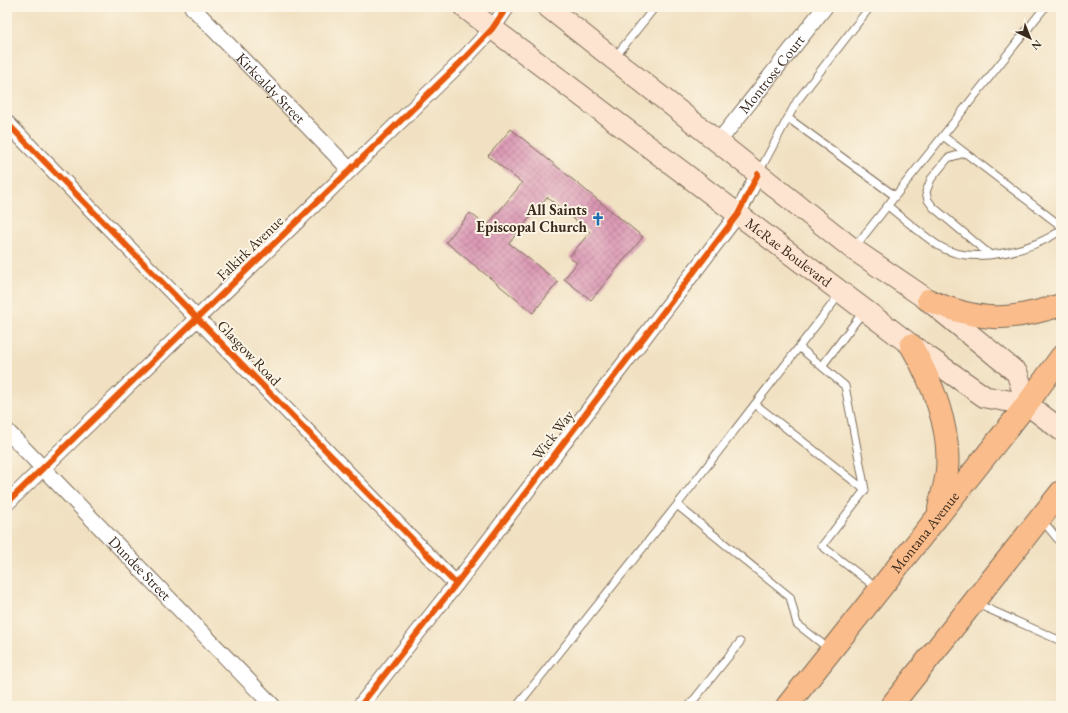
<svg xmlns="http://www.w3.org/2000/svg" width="1068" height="713" font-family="'EB Garamond',serif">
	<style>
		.building { fill: url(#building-cross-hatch) }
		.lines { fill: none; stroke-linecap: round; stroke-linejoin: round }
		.lane-casing { stroke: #7b6a57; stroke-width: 9 }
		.street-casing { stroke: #7b6a57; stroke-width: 17 }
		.secondary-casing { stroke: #7b6a57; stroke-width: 23 }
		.highway-casing { stroke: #7b6a57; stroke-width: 24 }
		.lane { stroke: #fff; stroke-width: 7 }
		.street { stroke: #fff; stroke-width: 15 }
		.secondary { stroke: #fde4d0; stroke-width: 21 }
		.highway { stroke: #f9bc8a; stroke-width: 22 }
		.cycleway-casing { stroke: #fcf5e5; stroke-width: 8 }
		.cycleway { stroke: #e8590c; stroke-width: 6 }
		.labels { text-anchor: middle; stroke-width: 4; stroke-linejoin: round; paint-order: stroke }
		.street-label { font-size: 15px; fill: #3b2a1e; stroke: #fcf5e5 }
		.poi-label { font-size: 15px; font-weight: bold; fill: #3b2a1e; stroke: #fcf5e5; text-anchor: end }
	</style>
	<defs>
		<pattern id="building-cross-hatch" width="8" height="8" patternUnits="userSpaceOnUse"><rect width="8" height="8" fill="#da95b3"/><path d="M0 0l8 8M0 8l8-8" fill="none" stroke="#b27a91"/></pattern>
	</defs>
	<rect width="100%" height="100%" fill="#fcf5e5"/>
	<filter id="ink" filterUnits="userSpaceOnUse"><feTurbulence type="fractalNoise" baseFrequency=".025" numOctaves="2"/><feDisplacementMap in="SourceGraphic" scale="8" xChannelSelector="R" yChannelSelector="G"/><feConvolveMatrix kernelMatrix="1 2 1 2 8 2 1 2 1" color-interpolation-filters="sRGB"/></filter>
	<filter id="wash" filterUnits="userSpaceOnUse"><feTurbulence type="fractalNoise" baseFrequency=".012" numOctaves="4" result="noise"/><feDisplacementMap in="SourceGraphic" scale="16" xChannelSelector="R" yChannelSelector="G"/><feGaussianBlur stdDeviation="0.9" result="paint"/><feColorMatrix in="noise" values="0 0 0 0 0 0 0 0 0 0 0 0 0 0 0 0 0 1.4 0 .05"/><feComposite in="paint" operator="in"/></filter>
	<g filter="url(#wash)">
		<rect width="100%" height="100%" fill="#f1e1c2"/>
		<g id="blocks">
			<!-- building -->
			<path class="building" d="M511 129 643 237 591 300 564 279 577 263 569 257 590 232 547 197 509 243 558 282 533 313 446 242 470 213 487 226 522 183 488 156Z"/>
		</g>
	</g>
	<g filter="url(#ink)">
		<use href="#blocks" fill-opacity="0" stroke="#7b6a57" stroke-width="1"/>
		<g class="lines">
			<!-- lane casing -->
			<g class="lane-casing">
				<path id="lane" d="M615 57 655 7
					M788 118 895 196
					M943 136 1061 226
					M965 153 948 158 931 179 926 192 928 200 933 207 989 254
					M759 172 797 101 870 7
					M888 206C904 219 921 234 939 246 970 266 1033 251 1061 230
					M854 248 1045 7
					M799 347 845 386 865 490
					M822 366 863 312
					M755 404 865 490 822 546 877 588
					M677 505 790 597 797 624 829 649
					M1042 520 1061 543
					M975 603 1061 641
					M1061 661V664
					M517 706 677 505 840 294
					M689 706 740 642"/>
			</g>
			<!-- street casing -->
			<g class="street-casing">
				<g id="street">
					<path id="s1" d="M192 7 350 170"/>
					<path d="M7 123 456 584"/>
					<path id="s2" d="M719 141 825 7"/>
					<path id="s3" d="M7 431 273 706"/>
					<path d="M7 503 459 64 492 29 507 7"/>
					<path d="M360 706 456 584 738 214 758 174"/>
				</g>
			</g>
			<!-- secondary casing -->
			<g class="secondary-casing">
				<g id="secondary">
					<path id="s4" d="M464 7 911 345 985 397 1027 404 1061 430"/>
					<path d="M548 7 853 249 928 300 1017 373 1027 404"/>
				</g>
			</g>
			<!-- highway casing -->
			<g class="highway-casing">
				<g id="highway">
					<path d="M928 300C979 322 1008 322 1061 305"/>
					<path d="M911 345C932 382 951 426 947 470 946 484 941 496 939 509"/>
					<path id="s5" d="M787 706 1027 404 1061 357"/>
					<path d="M891 706 1061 492"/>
				</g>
			</g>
			<!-- lane -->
			<use href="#lane" class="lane"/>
			<!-- street -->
			<use href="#street" class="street"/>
			<!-- secondary -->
			<use href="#secondary" class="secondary"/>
			<!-- highway -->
			<use href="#highway" class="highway"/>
			<!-- cycleway casing -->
			<g class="cycleway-casing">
				<path id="cycleway" d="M7 123 456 584
					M7 503 459 64 492 29 507 7
					M360 706 456 584 738 214 758 174"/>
			</g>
			<!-- cycleway -->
			<use href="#cycleway" class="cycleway"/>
		</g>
	</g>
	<!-- icons -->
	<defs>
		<g id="church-bare" transform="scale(1.08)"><path d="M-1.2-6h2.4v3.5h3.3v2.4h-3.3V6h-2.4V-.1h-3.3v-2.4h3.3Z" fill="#1f6fb2" stroke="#fcf5e5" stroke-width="2.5" paint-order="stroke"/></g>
	</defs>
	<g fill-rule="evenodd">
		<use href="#church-bare" x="598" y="219"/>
	</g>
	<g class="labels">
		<!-- street labels -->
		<g class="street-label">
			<text dy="5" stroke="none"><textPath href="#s2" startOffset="85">Montrose Court</textPath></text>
			<text dy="5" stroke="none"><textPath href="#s1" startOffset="113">Kirkcaldy Street</textPath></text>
			<text transform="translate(250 248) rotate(-44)" y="5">Falkirk Avenue</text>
			<text dy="5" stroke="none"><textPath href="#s4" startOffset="407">McRae Boulevard</textPath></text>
			<text transform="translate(249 353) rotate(46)" y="5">Glasgow Road</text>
			<text transform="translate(553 435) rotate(-53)" y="5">Wick Way</text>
			<text dy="5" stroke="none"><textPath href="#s5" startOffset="222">Montana Avenue</textPath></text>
			<text dy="5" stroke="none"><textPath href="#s3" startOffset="191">Dundee Street</textPath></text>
		</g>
		<!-- poi labels -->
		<g class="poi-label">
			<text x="587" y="215">All Saints<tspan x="587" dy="17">Episcopal Church</tspan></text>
		</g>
	</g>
	<!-- margin -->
	<rect width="1068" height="713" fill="none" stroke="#fcf5e5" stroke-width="24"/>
	<!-- north arrow -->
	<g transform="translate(1030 38) rotate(137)" stroke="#fcf5e5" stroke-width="3" paint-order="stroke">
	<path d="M0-3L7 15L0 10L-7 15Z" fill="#3b2a1e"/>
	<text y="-6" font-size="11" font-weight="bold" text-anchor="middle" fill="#3b2a1e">N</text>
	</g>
</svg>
